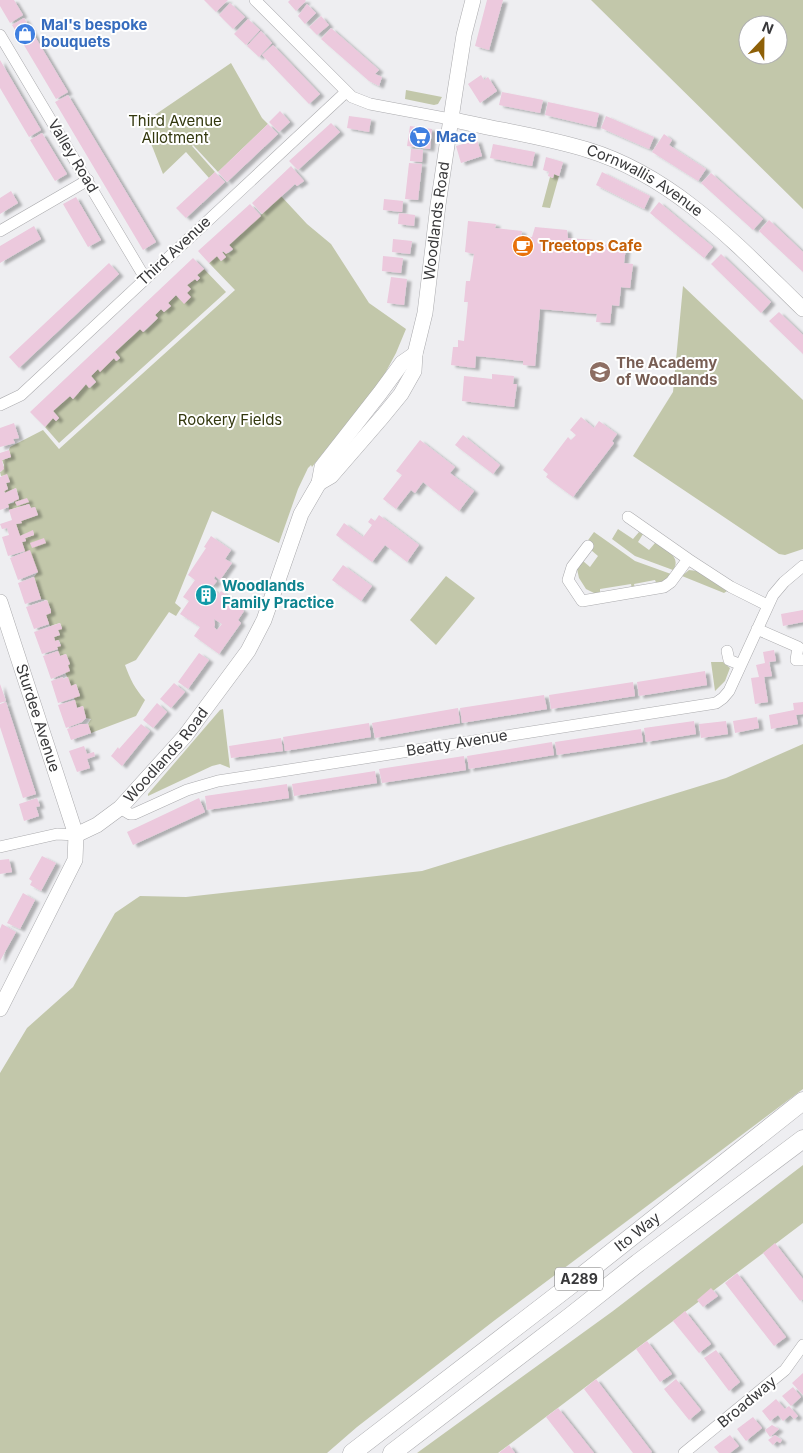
<svg xmlns="http://www.w3.org/2000/svg" width="803" height="1453" font-family="Inter,sans-serif">
	<style>
		.green { fill: #c2c7aa; fill-rule: evenodd }
		.building { fill: #ecc9dd; fill-rule: evenodd; filter: url(#shadow) }
		.lines { fill: none; stroke-linecap: round; stroke-linejoin: round }
		.street-casing { stroke: #ababae; stroke-width: 12 }
		.secondary-casing { stroke: #ababae; stroke-width: 16 }
		.primary-casing { stroke: #ababae; stroke-width: 19 }
		.street { stroke: #fff; stroke-width: 11 }
		.secondary { stroke: #fff; stroke-width: 15 }
		.primary { stroke: #fff; stroke-width: 18 }
		.labels { text-anchor: middle; stroke-width: 4; stroke-linejoin: round; paint-order: stroke }
		.shield { fill: #fff; stroke: #747475; stroke-width: 1 }
		.shield-label { font-size: 14px; font-weight: bold; fill: #38383a }
		.shop-label { font-size: 15px; font-weight: bold; fill: #366cbe; stroke: #fff; text-anchor: start }
		.park-label { font-size: 15px; fill: #33380e; stroke: #fff }
		.street-label { font-size: 15px; fill: #38383a; stroke: #fff }
		.food-label { font-size: 15px; font-weight: bold; fill: #c56008; stroke: #fff; text-anchor: start }
		.education-label { font-size: 15px; font-weight: bold; fill: #785e54; stroke: #fff; text-anchor: start }
		.culture-label { font-size: 15px; font-weight: bold; fill: #0d838f; stroke: #fff; text-anchor: start }
	</style>
	<defs>
		<filter id="shadow"><feDropShadow dx="4.5" dy="2.5" stdDeviation="1" flood-color="#0004"/></filter>
	</defs>
	<rect width="100%" height="100%" fill="#eeeef1"/>
	<!-- green -->
	<path class="green" d="M591 0H803V209ZM748 25H778V55H748Z
		M231 63 262 118 268 124 218 172 193 145 192 146 215 172 209 178 186 152 163 174 143 123Z
		M406 90 442 97 438 104 434 105 405 99Z
		M554 174 559 176 550 208 542 207 550 177 553 178Z
		M281 196 307 224 331 244 369 303 406 329 396 353 382 379 312 467 311 465 308 468 298 489 279 543 212 511 175 603 181 608 176 616 169 612 136 660 125 665C130 679 135 689 145 700L136 716 91 733 88 724 91 719 86 718 83 706 77 708 74 697 80 695 76 684 71 686 65 672 68 665 70 664 66 654 60 656 57 647 61 645 59 640 55 641 54 637 60 635 58 630 62 628 60 623 50 626 46 615 51 610 47 600 41 599 34 577 38 572 25 552 22 542 26 541 25 538 34 535 33 531 20 536 16 524 21 523V521L38 515 35 507 31 508 29 504 9 510 8 504 14 503V500L19 498 16 488 5 493 4 491 8 489 6 483 10 482 7 475 1 476 0 472 2 471 4 465 2 460 11 457 9 450 10 447 43 430 59 449 235 290 209 263 217 256 221 261 226 257 222 252 229 253 233 250 229 245Z
		M204 269 226 292 59 443 45 427 53 418 56 421 59 418 53 411 70 396 73 399 86 384 90 388 96 382 91 376 98 369 100 371 114 358 117 361 120 358 115 352 140 329 144 332 157 319 155 315 161 309 164 312 171 306 168 303 176 295 184 303 190 297 187 293V285L195 279 197 281 200 278 197 275Z
		M683 286 803 400V549L785 555 779 554 633 456 673 392Z
		M618 529 633 539 639 532 643 534 638 542 649 550 655 543H657C666 550 682 557 673 570L635 556 612 539Z
		M594 532 635 561 671 574 666 581 657 585 655 580 634 584 635 588 632 589 631 584 600 589V593H594L586 589 579 578 577 569 583 561 590 567 598 556 591 550 586 543Z
		M689 570 697 571 727 591 724 593 682 576Z
		M446 576 475 598 436 645 410 620Z
		M711 662H723L730 668 725 681 715 691Z
		M223 709 230 768 220 764 212 766 148 796V794L220 710Z
		M803 744V1089L495 1320 357 1427 327 1453H0V1073L27 1028 73 987 115 913 140 896 186 897 422 871 726 778Z
		M803 1165V1223L498 1453H417L613 1311Z"/>
	<!-- building -->
	<path class="building" d="M0 0H14L23 15 10 23 0 6Z
		M204 0H228L216 12Z
		M290 0H305L306 1 296 11 288 2Z
		M487 0H503L489 50 475 46Z
		M230 3 245 17 233 29 219 15Z
		M307 4 316 13 305 24 298 16Z
		M321 16 329 25 317 35 309 27Z
		M24 18 68 92 56 99 12 25Z
		M248 19 260 30 246 45 234 34Z
		M331 28 379 70 375 74 382 77 379 86 369 81 321 39Z
		M261 31 272 43 259 57 247 46Z
		M273 45 320 94 309 104 262 55Z
		M0 60 41 130 29 137 0 88Z
		M481 75 484 80 488 77 497 91 480 103 468 84Z
		M502 92 543 100 540 113 499 105Z
		M68 95 156 242 143 250 55 102Z
		M548 102 599 113 596 127 545 115Z
		M280 111 290 122 279 132 269 122Z
		M349 116 371 119 369 132 347 128Z
		M606 116 654 137 649 149 601 128Z
		M331 123 340 132 298 170 289 161Z
		M268 124 278 134 227 182 218 172Z
		M410 126 432 129 430 149 407 146Z
		M42 133 67 174 55 181 30 140Z
		M664 134 672 140 669 145 706 169 698 181 652 152Z
		M477 140 482 156 461 163 456 146Z
		M493 144 535 152 532 166 490 158Z
		M411 149 423 150 422 162 410 161Z
		M546 157 563 162 559 176 554 174 553 178 548 176 549 172 543 170Z
		M409 163 422 164 418 200 405 199Z
		M291 166 304 181 297 186 295 184 262 214 252 203Z
		M215 172 225 182 186 218 176 208Z
		M602 172 650 196 644 209 596 185Z
		M711 173 763 219 753 230 701 183Z
		M11 191 18 203 0 214V198Z
		M76 197 101 240 88 247 63 204Z
		M384 199 403 201 402 212 383 210Z
		M659 202 713 247 704 258 650 213Z
		M250 204 261 216 229 245 233 249 226 254 223 251 222 252 226 257 221 261 217 256 209 263 198 251Z
		M399 213 415 215 414 226 398 224Z
		M769 220 803 252V272L759 231Z
		M468 221 496 224 495 228 522 231 521 236 532 237 535 227 567 230 568 238 594 240V243L626 247 624 263 633 264 630 288 621 287 619 306 612 305 610 323 596 322 597 314 540 309 535 366 523 365V361L476 356 475 368 451 365 453 347H458V340L464 341 468 302H464L466 281H470L474 254 465 252Z
		M34 226 41 239 0 263V246Z
		M393 239 412 241 410 254 392 252Z
		M721 254 771 302 761 313 711 264Z
		M383 256 403 258 401 273 382 271Z
		M193 258 204 269 197 275 200 278 197 281 195 279 187 285 191 289 187 293 191 297 184 304 176 295 168 303 171 306 164 312 161 309 155 315 158 318 143 332 140 329 115 352 120 358 116 361 114 358 100 372 98 369 91 376 96 382 89 388 86 384 73 399 70 396 53 411 59 418 56 421 53 418 45 427 30 412Z
		M109 263 119 274 19 368 9 357Z
		M391 277 407 279 404 305 387 303Z
		M779 312 803 335V354L769 321Z
		M492 374 514 376 513 384H517L514 407 462 401 464 376 492 379Z
		M581 417 594 428 599 421 617 434 612 441 614 443 573 497 546 477 548 474 543 470 568 437 571 440 576 435 570 430Z
		M14 423 19 438 13 439 15 443 0 447V428Z
		M463 435 500 465 493 474 455 445Z
		M420 440 455 467 450 473 474 491 459 511 423 482 415 493 411 490 396 509 383 499 402 475 396 471Z
		M9 450 11 457 2 460 4 469 0 472V453Z
		M7 474 10 482 6 483 8 489 4 491 5 493 16 488 19 499 8 504 9 507 0 510V477Z
		M27 498 29 502 17 506 15 502Z
		M29 504 31 508 35 507 38 515 21 521 22 523 16 524 20 536 33 530 34 535 25 538 26 541 22 542 25 551 8 556 2 537 9 535 7 528 2 529 0 524 12 520 9 510Z
		M379 515 419 545 407 562 385 545 372 562 336 535 344 523 363 537 372 525 368 522 371 518 375 521Z
		M211 536 231 550 225 559 232 563 220 580 215 576 214 579 217 581 213 586 210 584 208 586 219 594 221 591 225 594 230 597 228 599 244 611 238 620 241 623 219 654 194 636 200 627 180 614 189 601 183 597 195 580 188 575 206 548 204 547ZM214 619 222 624 217 630 214 627 215 625Z
		M44 538 46 543 32 548 30 543Z
		M30 550 38 572 18 580 10 558Z
		M343 565 372 586 361 601 332 580Z
		M34 577 41 599 25 604 18 583Z
		M47 600 51 611V613L46 615 49 624 34 629 26 607Z
		M803 610V622L783 626 781 614Z
		M60 623 62 629 58 630 60 635 54 637 55 641 58 640 61 646 57 647 58 649 42 654 34 632Z
		M774 650 776 661 769 662 772 676 764 677 768 702 755 704 751 678 759 677 756 665 765 663 763 652Z
		M58 651 60 656 66 654 70 664 68 665 70 671 51 679 43 656Z
		M199 653 209 660 188 689 178 682Z
		M705 671 707 685 639 696 637 682Z
		M63 677V679L68 677 71 686 76 684 80 696 58 703 51 681Z
		M633 682 635 696 551 709 549 695Z
		M174 683 185 692 171 708 160 699Z
		M0 684 6 701 0 703Z
		M544 695 547 709 462 723 460 708Z
		M75 700 77 708 83 706 86 718 82 722 66 728 58 705Z
		M6 702 36 794 23 798 0 727V704Z
		M803 702V714L796 715 798 724 771 729 769 715 794 710 793 703Z
		M157 703 167 712 153 728 143 720Z
		M458 708 460 723 375 738 372 723Z
		M757 717 759 728 735 733 733 721Z
		M694 721 696 734 646 742 644 728Z
		M726 721 728 734 701 738 699 724Z
		M369 723 371 737 285 751 283 737Z
		M81 724H88L91 733 71 740 67 729Z
		M141 724 150 731 122 766 111 756 118 747 119 749Z
		M641 729 643 742 557 755 555 742Z
		M281 738 283 751 231 758 229 746Z
		M552 742 554 755 469 769 467 756Z
		M84 746 87 754 94 752 95 756 87 759 90 768 77 772 69 751Z
		M464 756 466 770 382 783 379 769Z
		M375 771 377 783 294 796 292 784Z
		M287 784 289 798 207 810 205 796Z
		M37 798 40 806 36 807 39 816 24 821 19 804Z
		M199 798 205 812 133 845 127 832Z
		M42 856 56 863 41 891 30 885 32 881 29 879Z
		M9 859 12 872 0 874V860Z
		M23 893 35 900 20 929 7 923Z
		M2 924 16 932 0 961V929Z
		M775 1243 803 1279V1299L800 1301 763 1253Z
		M737 1273 786 1337 774 1346 725 1283Z
		M711 1288 718 1296 703 1307 697 1300Z
		M685 1311 711 1344 699 1353 673 1321Z
		M647 1341 672 1374 660 1382 636 1349Z
		M716 1350 740 1382 729 1391 704 1358Z
		M803 1373V1395L792 1383Z
		M596 1379 652 1452 650 1453H633L584 1389Z
		M676 1379 701 1410 689 1420 664 1389Z
		M793 1387 801 1397 791 1406 782 1396Z
		M776 1399 785 1409 789 1406 798 1416 794 1419 790 1415 783 1421 778 1415 770 1421 762 1411Z
		M558 1408 594 1453H574L546 1417Z
		M753 1417 762 1428 746 1441 737 1429Z
		M772 1425 779 1429 770 1437 765 1430Z
		M730 1435 739 1446 730 1453H719L714 1447Z
		M775 1435 782 1440 780 1443 777 1441 773 1445 768 1440Z
		M509 1445 515 1453H499Z"/>
	<g class="lines">
		<!-- street casing -->
		<g class="street-casing">
			<path id="street" d="M255 0 352 97 370 104 450 119
				M0 35 145 278
				M0 231 88 180
				M0 405 21 395 346 92
				M628 517 688 559
				M588 546 572 567 568 580 582 601 664 587 671 582 688 559 731 587 767 605
				M757 629 798 647 796 660H803
				M727 651 729 660 741 665
				M120 808 130 814H134L187 790 218 781 716 703 723 698 729 691 773 595 784 582 803 566
				M0 847 57 834 76 835
				M684 1453 785 1370 803 1345"/>
		</g>
		<!-- secondary casing -->
		<g class="secondary-casing">
			<g id="secondary">
				<path id="s1" d="M450 119C496 130 543 136 588 150 676 177 739 247 803 309"/>
				<path id="s2" d="M319 483 331 476 383 416 401 394 414 371 415 354 425 313 438 205 455 92 464 35 473 0"/>
				<path id="s3" d="M0 602 76 835 75 860 0 1009"/>
				<path id="s4" d="M76 835 97 825 120 808 185 736 248 651 264 620 301 514 319 483 322 467 380 393 402 363 415 354"/>
			</g>
		</g>
		<!-- primary casing -->
		<g class="primary-casing">
			<g id="primary">
				<path id="s5" d="M352 1453 568 1287 803 1101"/>
				<path d="M392 1453 571 1316 638 1263 803 1139"/>
			</g>
		</g>
		<!-- street -->
		<use href="#street" class="street"/>
		<!-- secondary -->
		<use href="#secondary" class="secondary"/>
		<!-- primary -->
		<use href="#primary" class="primary"/>
	</g>
	<!-- icons -->
	<defs>
		<g id="shop-disc" transform="scale(1.125)"><circle r="9.5" fill="#3f7fe0" stroke="#fff"/><path d="M-5-2.5h2.3a2.7 3.5 0 0 1 5.4 0H5L5.5 6h-11ZM-1.5-2.5h3a1.5 2.3 0 0 0-3 0Z" fill="#fff"/></g>
		<g id="supermarket-disc" transform="scale(1.125)"><circle r="9.5" fill="#3f7fe0" stroke="#fff"/><path d="M-6-5.5h2.5l.6 2H6L4.5 2H-2.5L-4.4-4H-6ZM-1.5 3.2a1.3 1.3 0 1 0 .1 0ZM3 3.2a1.3 1.3 0 1 0 .1 0Z" fill="#fff"/></g>
		<g id="cafe-disc" transform="scale(1.125)"><circle r="9.5" fill="#e8710a" stroke="#fff"/><path d="M-5.5-4.5H6V0H3Q3 3.5 0 3.5H-2.5Q-5.5 3.5-5.5 0ZM3-3.2v2h1.7v-2ZM-6 4.5H4V6H-6Z" fill="#fff"/></g>
		<g id="school-disc" transform="scale(1.125)"><circle r="9.5" fill="#8d6e63" stroke="#fff"/><path d="M0-5L7-2L0 1L-7-2ZM-4 1L0 2.5L4 1V4Q0 6-4 4Z" fill="#fff"/></g>
		<g id="building-disc" transform="scale(1.125)"><circle r="9.5" fill="#0f9aa8" stroke="#fff"/><path d="M-4-6H4V6H1V3H-1V6H-4ZM-2.5-4.3h1.7v1.8h-1.7ZM.8-4.3h1.7v1.8H.8ZM-2.5-1h1.7V.8h-1.7ZM.8-1h1.7V.8H.8Z" fill="#fff"/></g>
	</defs>
	<g fill-rule="evenodd">
		<use href="#shop-disc" x="25" y="34"/>
		<use href="#supermarket-disc" x="420" y="137"/>
		<use href="#cafe-disc" x="523" y="246"/>
		<use href="#school-disc" x="600" y="372"/>
		<use href="#building-disc" x="206" y="595"/>
	</g>
	<g class="labels">
		<!-- shield labels -->
		<rect class="shield" x="555" y="1267.5" width="48" height="23" rx="4"/>
		<g class="shield-label">
			<text x="579" y="1284">A289</text>
		</g>
		<!-- shop labels -->
		<g class="shop-label">
			<text x="41" y="30">MaI's bespoke<tspan x="41" dy="17">bouquets</tspan></text>
			<text x="436" y="142">Mace</text>
		</g>
		<!-- park labels -->
		<g class="park-label">
			<text x="175" y="126">Third Avenue<tspan x="175" dy="17">Allotment</tspan></text>
			<text x="230" y="425">Rookery Fields</text>
		</g>
		<!-- street labels -->
		<g class="street-label">
			<text transform="translate(73 156) rotate(59)" y="5">Valley Road</text>
			<text dy="5" stroke="none"><textPath href="#s1" startOffset="206">Cornwallis Avenue</textPath></text>
			<text dy="5" stroke="none"><textPath href="#s2" startOffset="300">Woodlands Road</textPath></text>
			<text transform="translate(174 251) rotate(-43)" y="5">Third Avenue</text>
			<text dy="5" stroke="none"><textPath href="#s3" startOffset="122">Sturdee Avenue</textPath></text>
			<text transform="translate(457 743) rotate(-9)" y="5">Beatty Avenue</text>
			<text dy="5" stroke="none"><textPath href="#s4" startOffset="122">Woodlands Road</textPath></text>
			<text dy="5" stroke="none"><textPath href="#s5" startOffset="361">Ito Way</textPath></text>
			<text transform="translate(747 1402) rotate(-40)" y="5">Broadway</text>
		</g>
		<!-- food labels -->
		<g class="food-label">
			<text x="539" y="251">Treetops Cafe</text>
		</g>
		<!-- education labels -->
		<g class="education-label">
			<text x="616" y="368">The Academy<tspan x="616" dy="17">of Woodlands</tspan></text>
		</g>
		<!-- culture labels -->
		<g class="culture-label">
			<text x="222" y="591">Woodlands<tspan x="222" dy="17">Family Practice</tspan></text>
		</g>
	</g>
	<!-- north arrow -->
	<g transform="translate(763 40) rotate(22)"><circle r="24" fill="#ffffff" stroke="#afafb0"/>
	<path d="M0-4L9 19L0 12L-9 19Z" fill="#8e6008"/>
	<text y="-8" font-size="14" font-weight="bold" text-anchor="middle" fill="#38383a">N</text>
	</g>
</svg>
